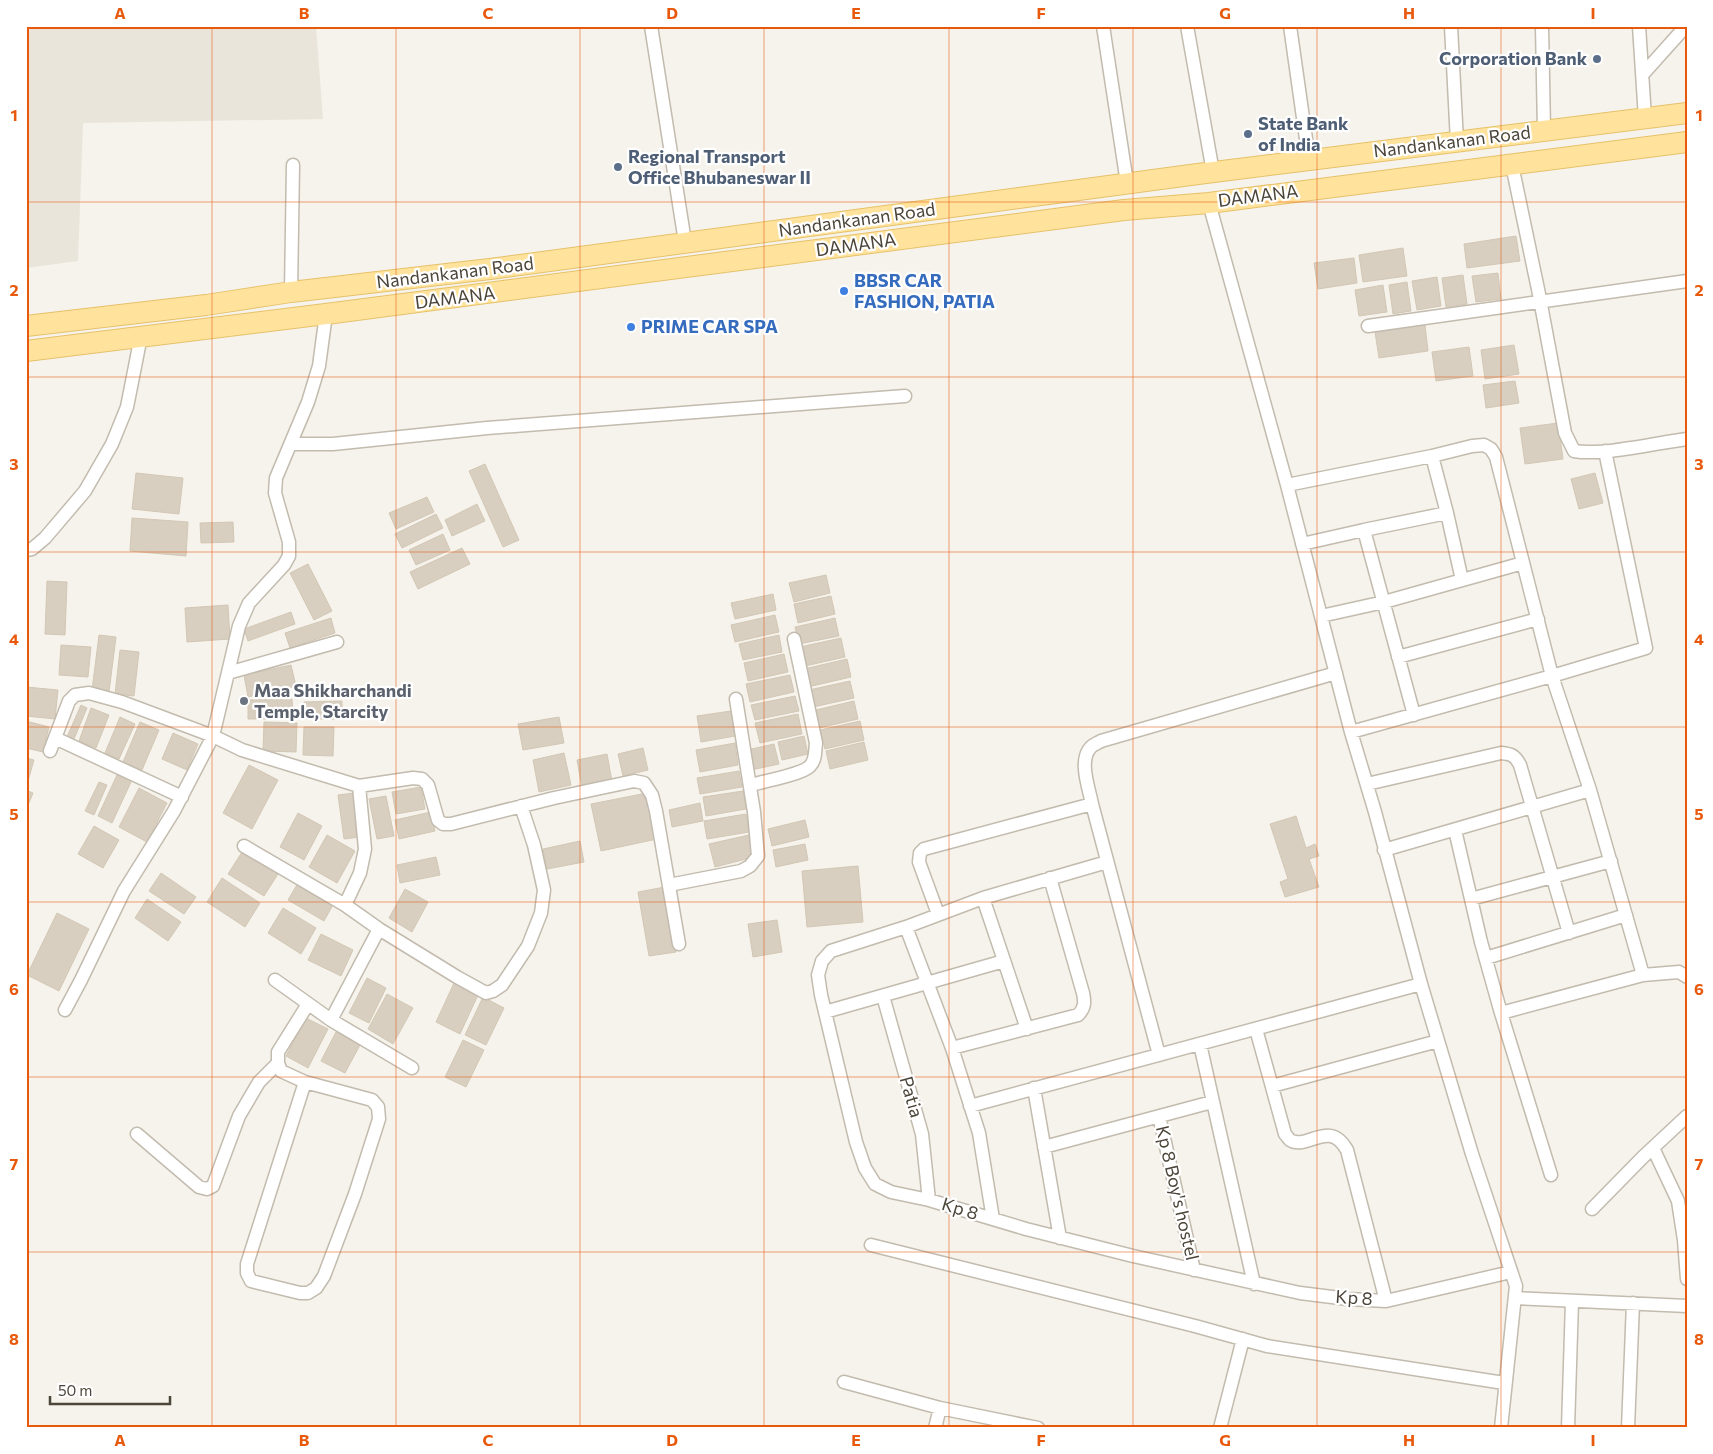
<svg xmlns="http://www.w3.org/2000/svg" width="1713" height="1454" font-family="Commissioner,sans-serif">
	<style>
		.residential { fill: #eae5da }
		.building { fill: #d8cfc1; stroke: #d3c7b4 }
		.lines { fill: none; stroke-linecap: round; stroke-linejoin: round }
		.minor-casing { stroke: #c2bbae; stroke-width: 15 }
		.primary-casing { stroke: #e6c16a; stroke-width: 22 }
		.minor { stroke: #fff; stroke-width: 12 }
		.primary { stroke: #ffe39c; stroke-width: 20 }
		.grid { fill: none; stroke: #e8590c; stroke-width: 1; stroke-opacity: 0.55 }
		.service-dot { fill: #5c6f8a; stroke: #fff; stroke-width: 2 }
		.shop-dot { fill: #3f7fe0; stroke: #fff; stroke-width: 2 }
		.worship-dot { fill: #6b7280; stroke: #fff; stroke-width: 2 }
		.labels { text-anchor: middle; stroke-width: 4.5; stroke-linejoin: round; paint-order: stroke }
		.service-label { font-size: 18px; font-weight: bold; fill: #4e5e75; stroke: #fff; text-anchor: start }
		.street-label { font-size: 18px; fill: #4b4439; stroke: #fff }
		.shop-label { font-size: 18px; font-weight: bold; fill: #366cbe; stroke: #fff; text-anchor: start }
		.worship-label { font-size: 18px; font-weight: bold; fill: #5b616d; stroke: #fff; text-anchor: start }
		.neatline { fill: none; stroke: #e8590c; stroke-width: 2 }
		.grid-label { font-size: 16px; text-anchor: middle; font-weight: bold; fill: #e8590c }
	</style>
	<rect width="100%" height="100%" fill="#f6f3ec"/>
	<!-- residential -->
	<path class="residential" d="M26 26H316L323 119 83 123 78 261 26 268Z"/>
	<!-- building -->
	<path class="building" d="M1516 236 1520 261 1467 268 1464 244Z
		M1403 248 1407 276 1363 282 1359 255Z
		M1354 258 1357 283 1318 289 1314 263Z
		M1498 273 1501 299 1476 302 1472 276Z
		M1463 275 1467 304 1446 307 1442 278Z
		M1437 277 1441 306 1417 310 1412 281Z
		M1407 282 1411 311 1393 314 1389 285Z
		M1383 285 1387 312 1359 316 1355 290Z
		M1425 325 1428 351 1379 358 1375 332Z
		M1514 345 1519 374 1485 379 1481 350Z
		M1469 347 1473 376 1436 381 1432 352Z
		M1515 381 1519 403 1486 408 1483 385Z
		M1558 423 1563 459 1525 464 1520 428Z
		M485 464 519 540 503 547 469 471Z
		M136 473 183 478 179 514 132 509Z
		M1595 473 1603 503 1579 509 1571 479Z
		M427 497 434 512 396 529 389 513Z
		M477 504 485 521 452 536 445 520Z
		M436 514 443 528 402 548 395 534Z
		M132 518 188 522 186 556 130 551Z
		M233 522 234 542 201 543 200 523Z
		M443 534 450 550 416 565 409 550Z
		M462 548 470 564 418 589 410 572Z
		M308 564 332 611 314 620 290 573Z
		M826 575 830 593 794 602 789 583Z
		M47 581 67 582 65 635 45 634Z
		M773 594 776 610 735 619 731 603Z
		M831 596 835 614 798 623 794 604Z
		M228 605 230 639 187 642 185 608Z
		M291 612 295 624 248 641 244 629Z
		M775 615 779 632 735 642 731 625Z
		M331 618 335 633 290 648 285 633Z
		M835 618 839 636 799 644 795 627Z
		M99 635 116 637 109 692 92 690Z
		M779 635 782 652 743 660 739 644Z
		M841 638 845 657 805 666 800 647Z
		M61 645 91 647 88 677 59 675Z
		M120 650 139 652 134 696 115 694Z
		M784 654 788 672 748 681 744 663Z
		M847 659 851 677 808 687 804 669Z
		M291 665 296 686 248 697 244 675Z
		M790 675 794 692 750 702 746 684Z
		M850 681 854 698 813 707 809 690Z
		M26 687 58 690 55 719 26 716Z
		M795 696 799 711 755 720 751 705Z
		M292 699 293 719H248V700Z
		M342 701V719H304V702Z
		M854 701 858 719 819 728 816 710Z
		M81 705 87 708 74 739 67 737Z
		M91 708 109 715 96 748 79 741Z
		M731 711 735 736 701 742 697 716Z
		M798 714 802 734 760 743 755 723Z
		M120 717 135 724 119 759 105 753Z
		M559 717 564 743 523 750 518 724Z
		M26 721 49 727 43 752 26 748Z
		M860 721 864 740 825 749 820 730Z
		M140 722 159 730 142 770 123 762Z
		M264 722 297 723 296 752 263 751Z
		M304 727H334L333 756 303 755Z
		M173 733 198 744 187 770 162 759Z
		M804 736 808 754 782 760 778 742Z
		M864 742 868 760 830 769 826 751Z
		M735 743 738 765 700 772 696 750Z
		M774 744 779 764 751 770 747 750Z
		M643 748 648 770 623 776 618 754Z
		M564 753 571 785 539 792 533 760Z
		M607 754 612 781 582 787 577 760Z
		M26 758 34 760 27 784 26 783Z
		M249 765 278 780 252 829 223 813Z
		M739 771 742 787 700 794 697 778Z
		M117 775 131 782 112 823 98 816Z
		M99 782 107 785 94 815 85 811Z
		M421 787 425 809 396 814 392 792Z
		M139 788 167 803 147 842 119 827Z
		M26 790 33 793 26 810Z
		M743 791 746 809 706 816 703 797Z
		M354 793 360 837 344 839 338 795Z
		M647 793 657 839 601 851 591 804Z
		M386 796 394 836 377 839 369 799Z
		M700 803 703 821 672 827 669 810Z
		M431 812 435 831 399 839 395 820Z
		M298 813 322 826 304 860 280 847Z
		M746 814 749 832 707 839 704 821Z
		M1296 816 1306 848 1315 844 1319 856 1309 859 1319 887 1285 897 1280 882 1288 879 1270 824Z
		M805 820 809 837 772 846 768 829Z
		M94 826 119 840 103 868 78 854Z
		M327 835 355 851 337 883 309 867Z
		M749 835 754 857 715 867 709 844Z
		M580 841 584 862 547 869 543 849Z
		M805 844 808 860 776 867 773 850Z
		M242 852 278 874 264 896 228 874Z
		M436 857 440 875 400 883 397 865Z
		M858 866 863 922 807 927 802 871Z
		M161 873 196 897 184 914 149 891Z
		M222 878 260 903 245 927 207 902Z
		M298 883 334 903 324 921 288 900Z
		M665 887 676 952 649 956 638 892Z
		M405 889 428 902 412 932 389 918Z
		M147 899 181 922 168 941 135 918Z
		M283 908 316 928 301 954 268 933Z
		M57 913 89 929 59 991 27 975Z
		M777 920 782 952 753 957 748 924Z
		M321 934 353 950 341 976 308 960Z
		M367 978 386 988 369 1023 349 1013Z
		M454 983 478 995 460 1034 436 1022Z
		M387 994 413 1008 393 1044 368 1029Z
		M483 997 504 1008 486 1045 465 1035Z
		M306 1018 328 1029 308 1068 286 1056Z
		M336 1032 360 1045 345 1073 321 1061Z
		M463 1040 484 1050 466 1087 445 1077Z"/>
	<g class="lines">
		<!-- minor casing -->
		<g class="minor-casing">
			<path id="minor" d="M651 26 685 242
				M1103 26 1127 183
				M1187 26 1213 172
				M1290 26 1309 160
				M1451 26 1457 142
				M1542 26 1544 131
				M1639 26 1645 118
				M1643 74 1686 26
				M1512 165 1539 294 1565 433 1574 451C1602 456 1656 443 1687 439
				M1209 203 1287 485 1351 732 1375 812 1421 984 1472 1154 1516 1286 1501 1428
				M291 292 293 165
				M1368 326 1687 281
				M291 444H333L487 428 905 396
				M1287 485 1432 456 1472 446 1484 445 1491 449 1496 457 1552 676 1590 790 1643 975
				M1447 513 1462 580
				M1364 530 1447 513 1432 456
				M1302 544 1364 530 1414 715
				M26 550 32 549 45 538 85 491 112 444 127 407 141 336
				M1321 616 1384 602 1523 563
				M1398 657 1538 619
				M228 673 337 642
				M1351 732 1552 676 1646 648 1605 451
				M55 738 182 797
				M50 751 69 701 75 695 89 693 122 702 213 736 242 750 359 786 413 778 422 779 428 785 438 820 443 824H451L554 798 634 781 644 783 652 795 656 811 679 944
				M1367 784 1501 753C1511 754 1515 755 1520 765L1569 933
				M750 785C762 782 803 774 810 766 816 760 815 751 816 743L794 639
				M1455 830 1481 942 1501 1013 1551 1175
				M244 846 345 905 379 929 457 977 486 993 493 991 502 985 528 946 541 913 544 890 534 845 521 806
				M1384 850 1590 790
				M1107 862 983 898 906 927 831 951 822 961 818 975 821 995 856 1142 865 1168 875 1184 891 1192 929 1200 1026 1229 1133 1256 1300 1293 1348 1299 1386 1301 1511 1272
				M669 885 741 871 750 866 758 856 754 812 736 699
				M983 898 1027 1029
				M1471 899 1611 861
				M345 905 360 873 365 849 359 786
				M938 914 919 862 920 853 924 849 1092 804
				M906 927 952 1048 979 1133 993 1219
				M1486 958 1626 915
				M275 980 331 1020 412 1068
				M883 996 922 1134 929 1200
				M65 1010 81 980 124 891 174 811 213 736 239 626 249 603 284 565 289 556V542L275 493 276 478 308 402 319 366 326 314
				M825 1012 1004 961
				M1501 1013 1643 975 1679 972 1687 977
				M331 1020 379 929
				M1256 1029 1285 1134C1287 1136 1288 1138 1290 1140 1307 1151 1329 1118 1347 1150L1386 1301
				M1200 1044 1254 1284
				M952 1048 1078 1015C1085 1008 1085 1002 1083 993L1050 878
				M1159 1055 1092 804C1089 788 1078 760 1091 747 1094 744 1098 743 1101 741L1336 673
				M305 1082 247 1264V1273L251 1281 300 1293H308L316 1288 324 1276 355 1194 379 1119 378 1107 372 1100 305 1082 281 1071 278 1063V1052L308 1004
				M1272 1086 1438 1041
				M1034 1088 1060 1238
				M970 1106 1421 984
				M1159 1116 1194 1270
				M137 1134 199 1187 207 1189 213 1186 239 1116 259 1082 278 1063
				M1044 1147 1212 1102
				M1653 1148 1678 1201 1684 1240 1687 1279
				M1592 1209 1643 1157 1687 1116
				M871 1245 1195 1326 1267 1346 1504 1383
				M1515 1298 1687 1306
				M844 1382 940 1408 1038 1428
				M935 1428 940 1408
				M1220 1428 1243 1339
				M1568 1428 1572 1301
				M1628 1428 1633 1303"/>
		</g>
		<!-- primary casing -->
		<g class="primary-casing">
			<path id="primary" d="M26 326 206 305 291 292 490 269 1198 174 1687 113
				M26 351 326 314 1124 210 1209 203 1687 142"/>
		</g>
		<!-- minor -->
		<use href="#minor" class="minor"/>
		<!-- primary -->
		<use href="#primary" class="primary"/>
	</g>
	<!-- grid -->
	<path class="grid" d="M212 26V1428M396 26V1428M580 26V1428M764 26V1428M949 26V1428M1133 26V1428M1317 26V1428M1501 26V1428M26 202H1687M26 377H1687M26 552H1687M26 727H1687M26 902H1687M26 1077H1687M26 1252H1687"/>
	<!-- markers -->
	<g class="service-dot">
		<circle cx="1597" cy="59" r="5"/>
		<circle cx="1248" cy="134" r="5"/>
		<circle cx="618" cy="167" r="5"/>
	</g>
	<g class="shop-dot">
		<circle cx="844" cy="291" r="5"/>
		<circle cx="631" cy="327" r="5"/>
	</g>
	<circle class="worship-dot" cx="244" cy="701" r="5"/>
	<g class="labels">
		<!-- service labels -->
		<g class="service-label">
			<text x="1587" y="65" text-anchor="end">Corporation Bank</text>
			<text x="1258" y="130">State Bank<tspan x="1258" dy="21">of India</tspan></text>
			<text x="628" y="163">Regional Transport<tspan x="628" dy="21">Office Bhubaneswar II</tspan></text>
		</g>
		<!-- street labels -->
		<g class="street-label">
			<text transform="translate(1452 142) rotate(-7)" y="6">Nandankanan Road</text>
			<text transform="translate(1258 196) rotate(-7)" y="6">DAMANA</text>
			<text transform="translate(857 220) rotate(-8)" y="6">Nandankanan Road</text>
			<text transform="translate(856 245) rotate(-8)" y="6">DAMANA</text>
			<text transform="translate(455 273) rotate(-7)" y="6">Nandankanan Road</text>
			<text transform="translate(455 298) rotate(-7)" y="6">DAMANA</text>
			<text transform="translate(911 1097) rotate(74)" y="6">Patia</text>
			<text transform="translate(1177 1193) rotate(77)" y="6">Kp 8 Boy's hostel</text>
			<text transform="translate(960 1209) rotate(17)" y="6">Kp 8</text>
			<text transform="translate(1354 1298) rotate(4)" y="6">Kp 8</text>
		</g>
		<!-- shop labels -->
		<g class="shop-label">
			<text x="854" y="287">BBSR CAR<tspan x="854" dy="21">FASHION, PATIA</tspan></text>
			<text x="641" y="333">PRIME CAR SPA</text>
		</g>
		<!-- worship labels -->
		<g class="worship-label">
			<text x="254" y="697">Maa Shikharchandi<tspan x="254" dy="21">Temple, Starcity</tspan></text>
		</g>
	</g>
	<!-- border -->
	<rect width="1713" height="1454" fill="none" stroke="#ffffff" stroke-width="55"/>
	<!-- scale -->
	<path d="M50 1396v8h120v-8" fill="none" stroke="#4b4439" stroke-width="2.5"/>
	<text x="58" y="1396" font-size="15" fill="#4b4439" stroke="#ffffff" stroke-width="4" paint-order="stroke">50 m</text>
	<rect x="28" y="28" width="1658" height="1398" class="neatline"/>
	<g class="grid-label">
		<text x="120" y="19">A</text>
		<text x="304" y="19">B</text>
		<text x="488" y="19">C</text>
		<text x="672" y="19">D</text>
		<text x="856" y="19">E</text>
		<text x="1041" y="19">F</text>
		<text x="1225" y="19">G</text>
		<text x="1409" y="19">H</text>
		<text x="1593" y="19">I</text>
		<text x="14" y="121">1</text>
		<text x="1699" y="121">1</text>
		<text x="14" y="296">2</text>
		<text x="1699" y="296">2</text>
		<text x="14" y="470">3</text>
		<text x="1699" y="470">3</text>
		<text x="14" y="645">4</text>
		<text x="1699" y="645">4</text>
		<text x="14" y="820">5</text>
		<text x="1699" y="820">5</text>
		<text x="14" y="995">6</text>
		<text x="1699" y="995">6</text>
		<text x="14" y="1170">7</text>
		<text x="1699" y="1170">7</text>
		<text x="14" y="1345">8</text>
		<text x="1699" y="1345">8</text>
		<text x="120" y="1446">A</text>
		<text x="304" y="1446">B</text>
		<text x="488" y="1446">C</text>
		<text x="672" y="1446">D</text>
		<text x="856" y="1446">E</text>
		<text x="1041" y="1446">F</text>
		<text x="1225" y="1446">G</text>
		<text x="1409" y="1446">H</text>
		<text x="1593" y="1446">I</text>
	</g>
</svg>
